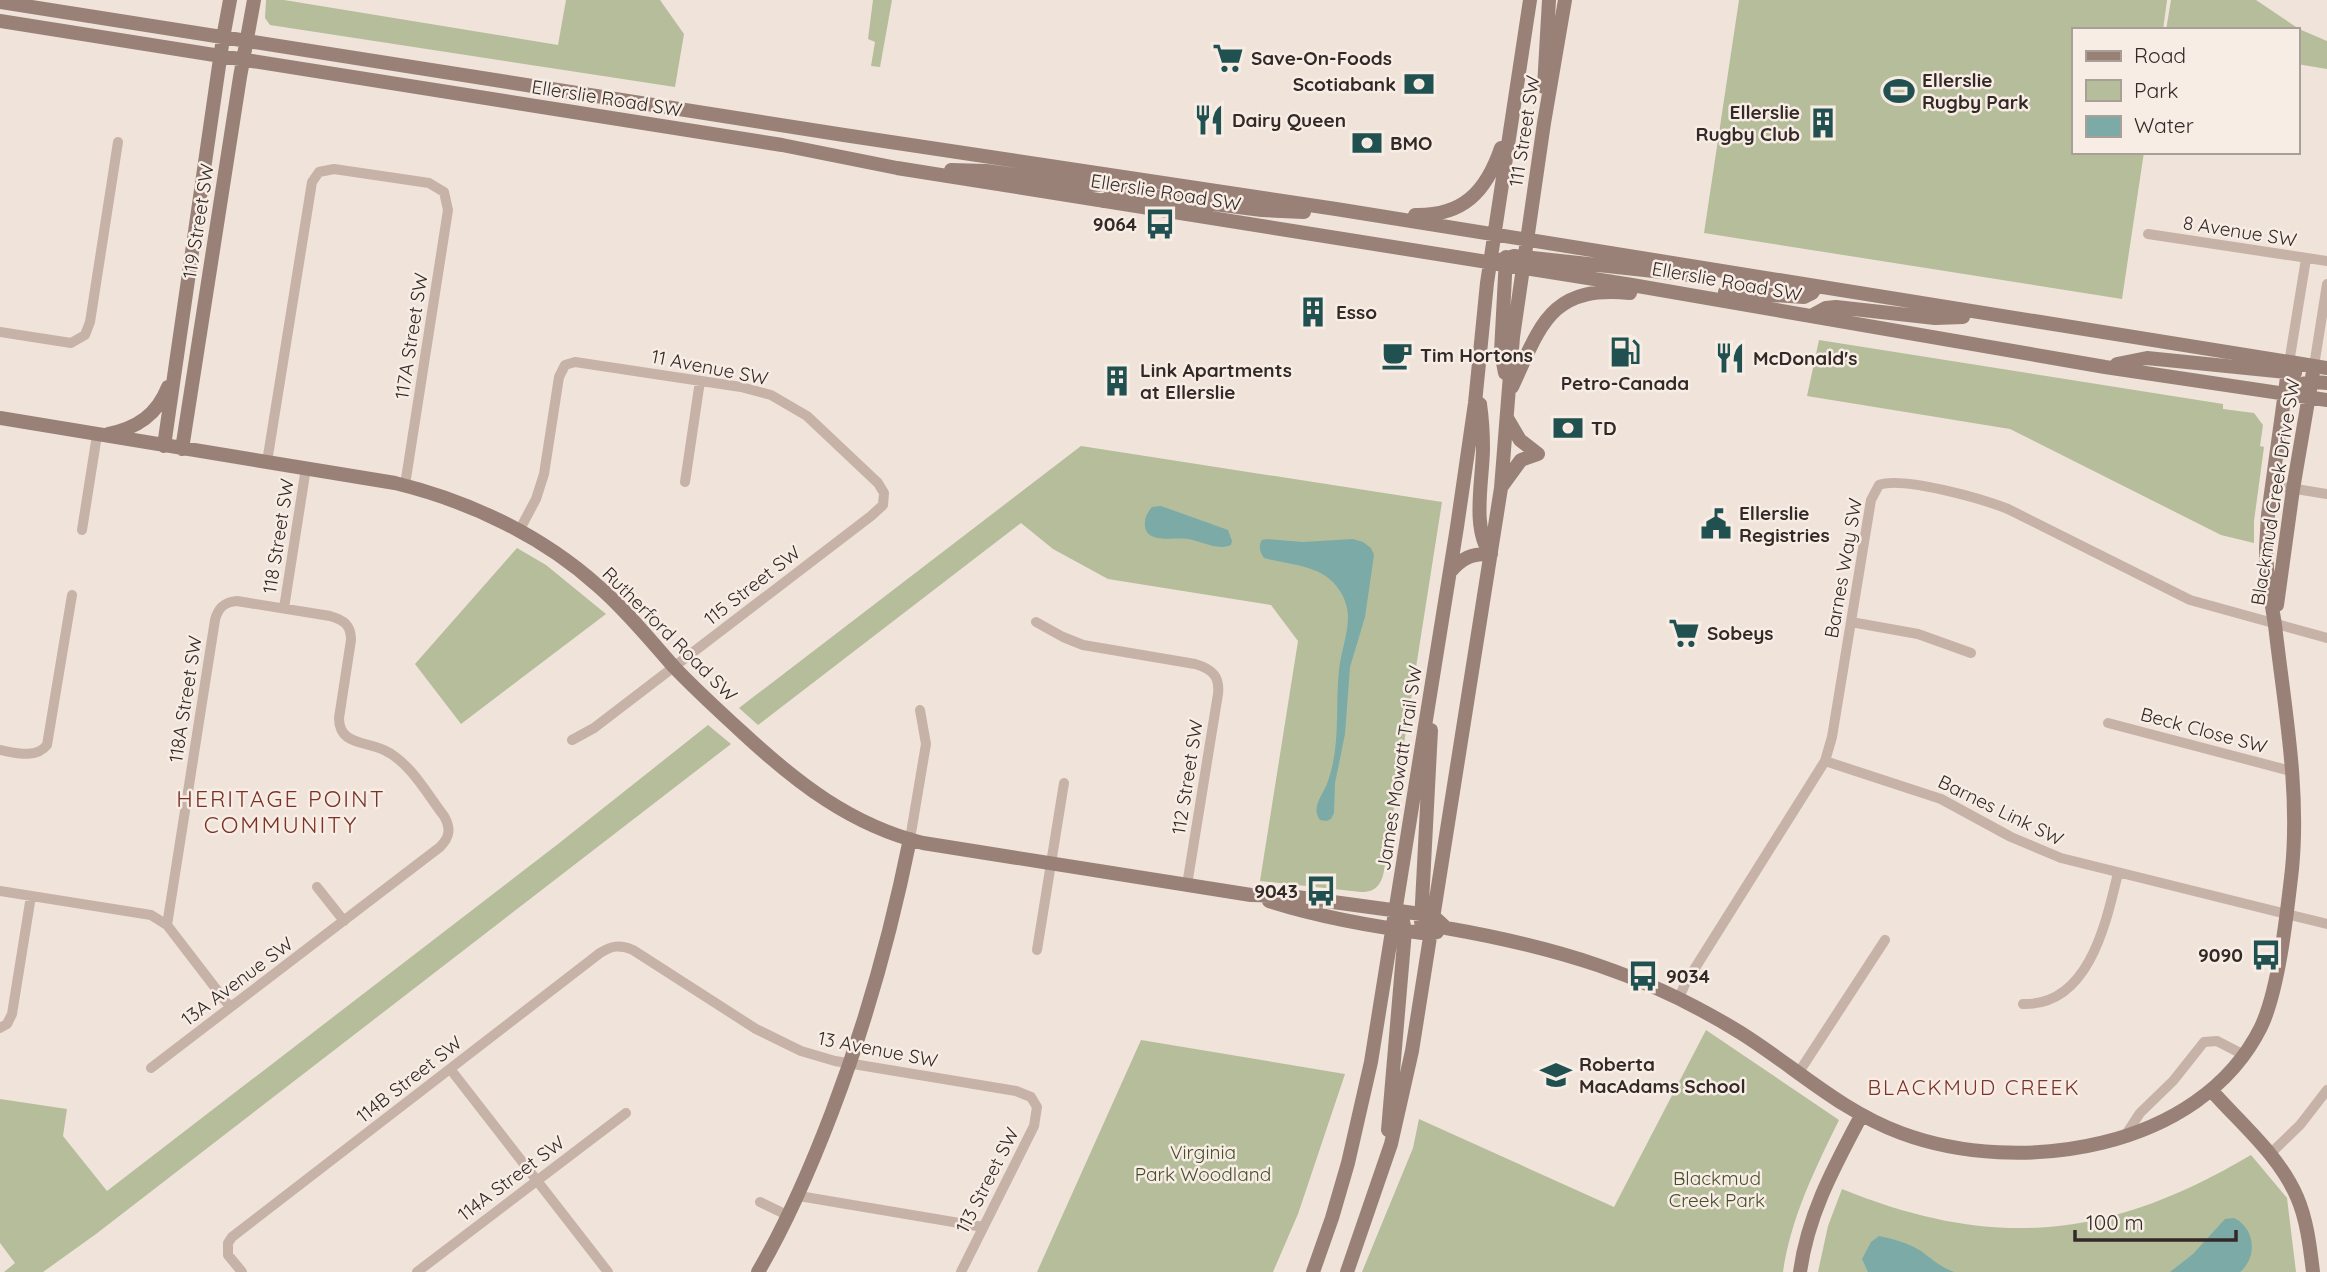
<svg xmlns="http://www.w3.org/2000/svg" width="2327" height="1272" font-family="Quicksand,sans-serif">
	<style>
		.green { fill: #b5bd9b }
		.water { fill: #7baaa7 }
		.lines { fill: none; stroke-linecap: round; stroke-linejoin: round }
		.street { stroke: #c6b2a7; stroke-width: 10 }
		.secondary { stroke: #998178; stroke-width: 14 }
		.labels { text-anchor: middle; stroke-width: 5; stroke-linejoin: round; paint-order: stroke }
		.poi-label { font-size: 19px; font-weight: bold; fill: #332927; stroke: #f7ede5; text-anchor: start }
		.street-label { font-size: 19px; fill: #332927; stroke: #f7ede5 }
		.park-label { font-size: 19px; fill: #464f2c; stroke: #f7ede5 }
		.neighbourhood-label { font-size: 21px; letter-spacing: 2px; fill: #7c3226; stroke: #f7ede5 }
		.quarter-label { font-size: 23px; letter-spacing: 2px; fill: #7c3226; stroke: #f7ede5 }
	</style>
	<rect width="100%" height="100%" fill="#efe3da"/>
	<!-- green -->
	<path class="green" d="M266 0H284L558 45 566 0H660L684 34 675 87 270 25 265 18Z
		M873 0H892L880 67 871 66 875 42 868 39Z
		M1739 0H2167L2163 30H2073V152H2144L2122 299 1704 233Z
		M2171 0H2256L2299 29 2327 41V69L2297 64V30H2166Z
		M1819 340 2223 404V409L2254 413 2263 425 2260 446 2264 447 2254 521V543L2221 535 2010 429 1807 396Z
		M1081 446 1442 502 1384 871C1381 885 1376 892 1361 892L1260 881 1298 641 1271 605 1108 579 1053 549 1021 523 758 725 739 708Z
		M517 548 546 565 606 614 461 724 415 664Z
		M708 725 731 744 96 1234 43 1272H4L15 1263 0 1243V1099L67 1109 63 1136 107 1191 558 844Z
		M1706 1030 1839 1120C1815 1169 1791 1217 1783 1272H1362L1413 1148 1419 1119 1614 1207Z
		M1141 1040 1345 1074 1298 1214 1273 1272H1037Z
		M2251 1155 2287 1198 2296 1272H1818L1828 1226 1842 1189C1995 1251 2109 1239 2251 1155Z"/>
	<!-- water -->
	<path class="water" d="M1161 506 1228 530 1232 541 1231 545C1217 551 1202 541 1188 539 1175 537 1148 544 1145 527 1144 519 1147 513 1152 507Z
		M1267 539 1303 542 1353 539 1363 542 1371 548 1374 555 1365 617 1350 667 1345 734 1335 783 1334 813 1331 819 1326 821 1320 820C1310 807 1324 794 1328 781 1341 744 1335 708 1339 670 1341 652 1348 634 1348 617 1348 608 1345 599 1340 591 1323 564 1291 566 1264 558 1260 552 1258 546 1262 540Z
		M2234 1218C2255 1228 2258 1257 2240 1272H2170L2193 1254 2225 1219Z
		M1879 1236C1894 1239 1908 1243 1921 1251 1933 1260 1939 1266 1954 1272H1868L1862 1259 1871 1242Z"/>
	<g class="lines">
		<!-- street -->
		<path class="street" d="M2148 234 2327 261
			M0 332 71 343 85 335 90 322 118 142
			M2289 363 2306 259
			M2314 366 2327 284
			M267 462 312 182 319 172 334 169 429 183 444 192 448 210 405 485
			M685 482 700 381
			M2271 485 2327 494
			M82 530 97 435
			M519 531 536 499 544 474 559 377 565 365 575 362 741 387 771 395 807 416 878 483 884 493 883 505 871 516 594 728 572 740
			M284 608 306 468
			M1036 622 1063 637 1083 645 1195 664C1212 669 1220 676 1218 694L1187 885
			M1851 622 1918 634 1971 653
			M2108 723 2291 771
			M0 750C16 753 36 759 47 745L72 595
			M1825 761 1941 799 2011 837 2061 858 2327 924
			M910 839 926 744 920 710
			M317 887 344 921
			M0 891 151 915 167 925 230 1007
			M1037 950 1064 783
			M1679 998 1685 984 1825 761 1832 737 1871 500 1879 485C1903 476 1983 499 2008 509L2190 600 2327 638
			M2023 1004C2089 1006 2106 923 2118 873
			M0 1028 7 1024 12 1014 31 896
			M151 1068 440 847C450 837 451 828 444 816 427 794 410 762 384 750 365 741 339 745 339 718L351 640C351 625 344 620 330 616L237 601C224 602 218 608 215 620L167 925
			M451 1070 608 1272
			M1799 1072 1885 940
			M2125 1136 2140 1113 2173 1081 2204 1042 2217 1041 2244 1055
			M2270 1154 2300 1125 2327 1090
			M799 1196 983 1227
			M760 1202 789 1216
			M242 1272 228 1255V1243L232 1237 600 953C611 946 620 944 633 950L756 1029 801 1051 835 1061 1016 1091 1031 1097 1037 1107 1034 1126 961 1272
			M417 1272 626 1113"/>
		<!-- secondary -->
		<path class="secondary" d="M0 2 844 135 1336 209 2327 368
			M0 21 782 145 897 168 1632 285 2105 367 2327 400
			M1544 87 1549 0
			M951 170 986 171 1090 185C1103 185 1111 185 1121 177
			M1103 201 1119 192 1262 210 1304 212
			M1415 215C1463 216 1486 192 1501 148
			M1493 262 1514 256 1709 277
			M1725 292 1804 297 1812 293 1816 287
			M1813 315 1826 308 1836 307 1935 318 1963 317
			M2117 364 2147 358 2295 373
			M1505 373 1501 352 1506 257
			M1512 387C1541 325 1550 285 1630 293
			M2285 394C2298 382 2310 381 2327 383
			M1480 404C1482 418 1483 433 1483 448 1483 478 1471 530 1491 554
			M0 418 395 483C469 501 541 535 598 586 626 610 649 639 674 667 696 690 720 712 743 733 797 783 851 825 923 843L1251 895 1289 896 1421 914 1433 916 1446 928
			M1507 418 1520 440 1538 454
			M108 434C137 428 157 415 168 387
			M164 446 223 38 230 0
			M182 449 240 77 254 0
			M1502 486 1521 460 1538 454
			M1450 572C1462 558 1472 553 1491 554
			M2277 605 2293 489 2314 366
			M1269 901C1322 918 1375 927 1430 934L1437 932
			M1421 922 1431 730
			M1446 928C1555 947 1646 974 1741 1033 1795 1067 1841 1111 1901 1133 2019 1177 2200 1150 2261 1027 2279 989 2287 913 2292 869 2300 788 2284 705 2275 625 2271 600 2266 574 2266 548L2268 515 2289 363
			M2211 1090C2241 1124 2279 1155 2297 1197 2307 1220 2310 1247 2313 1272
			M1388 1130 1405 931 1403 921 1396 910
			M758 1272C788 1221 811 1167 832 1112 866 1023 891 933 910 839
			M1313 1272 1332 1218 1348 1163 1371 1062 1457 527 1475 403 1487 283 1530 0
			M1347 1272 1391 1144 1412 1051 1501 488 1513 337 1544 123 1565 0
			M1800 1272C1808 1214 1834 1167 1861 1116"/>
	</g>
	<!-- icons -->
	<defs>
		<g id="supermarket-bare" transform="scale(2.415)"><path d="M-6-5.5h2.5l.6 2H6L4.5 2H-2.5L-4.4-4H-6ZM-1.5 3.2a1.3 1.3 0 1 0 .1 0ZM3 3.2a1.3 1.3 0 1 0 .1 0Z" fill="#205150" stroke="#f7ede5" stroke-width="2.5" paint-order="stroke"/></g>
		<g id="bank-bare" transform="scale(2.415)"><path d="M-6-4H6V4H-6ZM0-2.3a2.3 2.3 0 1 0 0 4.6a2.3 2.3 0 1 0 0-4.6Z" fill="#205150" stroke="#f7ede5" stroke-width="2.5" paint-order="stroke"/></g>
		<g id="stadium-bare" transform="scale(2.415)"><path d="M0-5a6.5 5 0 1 0 0 10a6.5 5 0 1 0 0-10ZM-3.5-1.8h7v3.6h-7Z" fill="#205150" stroke="#f7ede5" stroke-width="2.5" paint-order="stroke"/></g>
		<g id="restaurant-bare" transform="scale(2.415)"><path d="M-5-6h1v4h1v-4h1v4h1v-4h1v5L-1.5 .5V6h-2V.5L-5-1ZM5-6V6H3V1.5H1.5Q1.5-4 5-6Z" fill="#205150" stroke="#f7ede5" stroke-width="2.5" paint-order="stroke"/></g>
		<g id="building-bare" transform="scale(2.415)"><path d="M-4-6H4V6H1V3H-1V6H-4ZM-2.5-4.3h1.7v1.8h-1.7ZM.8-4.3h1.7v1.8H.8ZM-2.5-1h1.7V.8h-1.7ZM.8-1h1.7V.8H.8Z" fill="#205150" stroke="#f7ede5" stroke-width="2.5" paint-order="stroke"/></g>
		<g id="bus-bare" transform="scale(2.415)"><path d="M-5-6H5V4H4V6H2V4H-2V6H-4V4H-5ZM-3.5-4V0h7V-4ZM-3.5 1.2v1.5H-2V1.2ZM2 1.2v1.5H3.5V1.2Z" fill="#205150" stroke="#f7ede5" stroke-width="2.5" paint-order="stroke"/></g>
		<g id="fuel-bare" transform="scale(2.415)"><path d="M-5.5-6h7V0h2V4h1.3V-2.5L3-4.5l.8-.8L6-3V5H2.5V1h-1V6h-7ZM-4.2-4.7v3.2H.2V-4.7Z" fill="#205150" stroke="#f7ede5" stroke-width="2.5" paint-order="stroke"/></g>
		<g id="cafe-bare" transform="scale(2.415)"><path d="M-5.5-4.5H6V0H3Q3 3.5 0 3.5H-2.5Q-5.5 3.5-5.5 0ZM3-3.2v2h1.7v-2ZM-6 4.5H4V6H-6Z" fill="#205150" stroke="#f7ede5" stroke-width="2.5" paint-order="stroke"/></g>
		<g id="civic-bare" transform="scale(2.415)"><path d="M-.6-6.5H3V-4.5H.6V-3L4-1V1h2V6H-6V1h2V-1L-.6-3ZM-1.2 2.5V6h2.4V2.5Z" fill="#205150" stroke="#f7ede5" stroke-width="2.5" paint-order="stroke"/></g>
		<g id="school-bare" transform="scale(2.415)"><path d="M0-5L7-2L0 1L-7-2ZM-4 1L0 2.5L4 1V4Q0 6-4 4Z" fill="#205150" stroke="#f7ede5" stroke-width="2.5" paint-order="stroke"/></g>
	</defs>
	<g fill-rule="evenodd">
		<use href="#supermarket-bare" x="1228" y="58"/>
		<use href="#bank-bare" x="1419" y="84"/>
		<use href="#stadium-bare" x="1899" y="91"/>
		<use href="#restaurant-bare" x="1209" y="120"/>
		<use href="#building-bare" x="1823" y="123"/>
		<use href="#bank-bare" x="1367" y="143"/>
		<use href="#bus-bare" x="1160" y="224"/>
		<use href="#building-bare" x="1313" y="312"/>
		<use href="#fuel-bare" x="1625" y="352"/>
		<use href="#cafe-bare" x="1397" y="355"/>
		<use href="#restaurant-bare" x="1730" y="358"/>
		<use href="#building-bare" x="1117" y="381"/>
		<use href="#bank-bare" x="1568" y="428"/>
		<use href="#civic-bare" x="1716" y="524"/>
		<use href="#supermarket-bare" x="1684" y="633"/>
		<use href="#bus-bare" x="1321" y="891"/>
		<use href="#bus-bare" x="2266" y="955"/>
		<use href="#bus-bare" x="1643" y="976"/>
		<use href="#school-bare" x="1556" y="1075"/>
	</g>
	<g class="labels">
		<!-- poi labels -->
		<g class="poi-label">
			<text x="1251" y="65">Save-On-Foods</text>
			<text x="1922" y="87">Ellerslie<tspan x="1922" dy="22">Rugby Park</tspan></text>
			<text x="1396" y="91" text-anchor="end">Scotiabank</text>
			<text x="1800" y="119" text-anchor="end">Ellerslie<tspan x="1800" dy="22">Rugby Club</tspan></text>
			<text x="1232" y="127">Dairy Queen</text>
			<text x="1390" y="150">BMO</text>
			<text x="1137" y="231" text-anchor="end">9064</text>
			<text x="1336" y="319">Esso</text>
			<text x="1420" y="362">Tim Hortons</text>
			<text x="1753" y="365">McDonald's</text>
			<text x="1140" y="377">Link Apartments<tspan x="1140" dy="22">at Ellerslie</tspan></text>
			<text x="1625" y="390" text-anchor="middle">Petro-Canada</text>
			<text x="1591" y="435">TD</text>
			<text x="1739" y="520">Ellerslie<tspan x="1739" dy="22">Registries</tspan></text>
			<text x="1707" y="640">Sobeys</text>
			<text x="1298" y="898" text-anchor="end">9043</text>
			<text x="2243" y="962" text-anchor="end">9090</text>
			<text x="1666" y="983">9034</text>
			<text x="1579" y="1071">Roberta<tspan x="1579" dy="22">MacAdams School</tspan></text>
		</g>
		<!-- street labels -->
		<g class="street-label">
			<text transform="translate(607 98) rotate(9)" y="7">Ellerslie Road SW</text>
			<text transform="translate(1524 131) rotate(-81)" y="7">111 Street SW</text>
			<text transform="translate(1166 192) rotate(9)" y="7">Ellerslie Road SW</text>
			<text transform="translate(198 221) rotate(-81)" y="7">119 Street SW</text>
			<text transform="translate(2240 231) rotate(9)" y="7">8 Avenue SW</text>
			<text transform="translate(1727 281) rotate(10)" y="7">Ellerslie Road SW</text>
			<text transform="translate(411 336) rotate(-81)" y="7">117A Street SW</text>
			<text transform="translate(710 367) rotate(11)" y="7">11 Avenue SW</text>
			<text transform="translate(2275 492) rotate(-81)" y="7">Blackmud Creek Drive SW</text>
			<text transform="translate(278 536) rotate(-81)" y="7">118 Street SW</text>
			<text transform="translate(1843 568) rotate(-80)" y="7">Barnes Way SW</text>
			<text transform="translate(752 585) rotate(-38)" y="7">115 Street SW</text>
			<text transform="translate(670 634) rotate(45)" y="7">Rutherford Road SW</text>
			<text transform="translate(185 699) rotate(-81)" y="7">118A Street SW</text>
			<text transform="translate(2204 730) rotate(15)" y="7">Beck Close SW</text>
			<text transform="translate(1399 768) rotate(-81)" y="7">James Mowatt Trail SW</text>
			<text transform="translate(1187 777) rotate(-81)" y="7">112 Street SW</text>
			<text transform="translate(2001 810) rotate(26)" y="7">Barnes Link SW</text>
			<text transform="translate(237 981) rotate(-37)" y="7">13A Avenue SW</text>
			<text transform="translate(878 1049) rotate(11)" y="7">13 Avenue SW</text>
			<text transform="translate(409 1079) rotate(-38)" y="7">114B Street SW</text>
			<text transform="translate(511 1178) rotate(-37)" y="7">114A Street SW</text>
			<text transform="translate(987 1180) rotate(-63)" y="7">113 Street SW</text>
		</g>
		<!-- park labels -->
		<g class="park-label">
			<text x="1203" y="1159">Virginia<tspan x="1203" dy="22">Park Woodland</tspan></text>
			<text x="1717" y="1185">Blackmud<tspan x="1717" dy="22">Creek Park</tspan></text>
		</g>
		<!-- neighbourhood labels -->
		<g class="neighbourhood-label">
			<text x="1974" y="1095">BLACKMUD CREEK</text>
		</g>
		<!-- quarter labels -->
		<g class="quarter-label">
			<text x="281" y="807">HERITAGE POINT<tspan x="281" dy="26">COMMUNITY</tspan></text>
		</g>
	</g>
	<!-- legend -->
	<rect x="2072" y="28" width="228" height="126" fill="#f7ede5" stroke="#a99f99" stroke-width="2"/>
	<rect x="2086" y="51" width="35" height="10" fill="#998178" stroke="#a99f99" stroke-width="2"/>
	<text x="2134" y="63" font-size="21" fill="#332927">Road</text>
	<rect x="2086" y="80" width="35" height="21" fill="#b5bd9b" stroke="#a99f99" stroke-width="2"/>
	<text x="2134" y="98" font-size="21" fill="#332927">Park</text>
	<rect x="2086" y="116" width="35" height="21" fill="#7baaa7" stroke="#a99f99" stroke-width="2"/>
	<text x="2134" y="133" font-size="21" fill="#332927">Water</text>
	<!-- scale -->
	<path d="M2075 1230v10h161v-10" fill="none" stroke="#332927" stroke-width="3.5"/>
	<text x="2086" y="1230" font-size="21" fill="#332927" stroke="#f7ede5" stroke-width="5" paint-order="stroke">100 m</text>
</svg>
